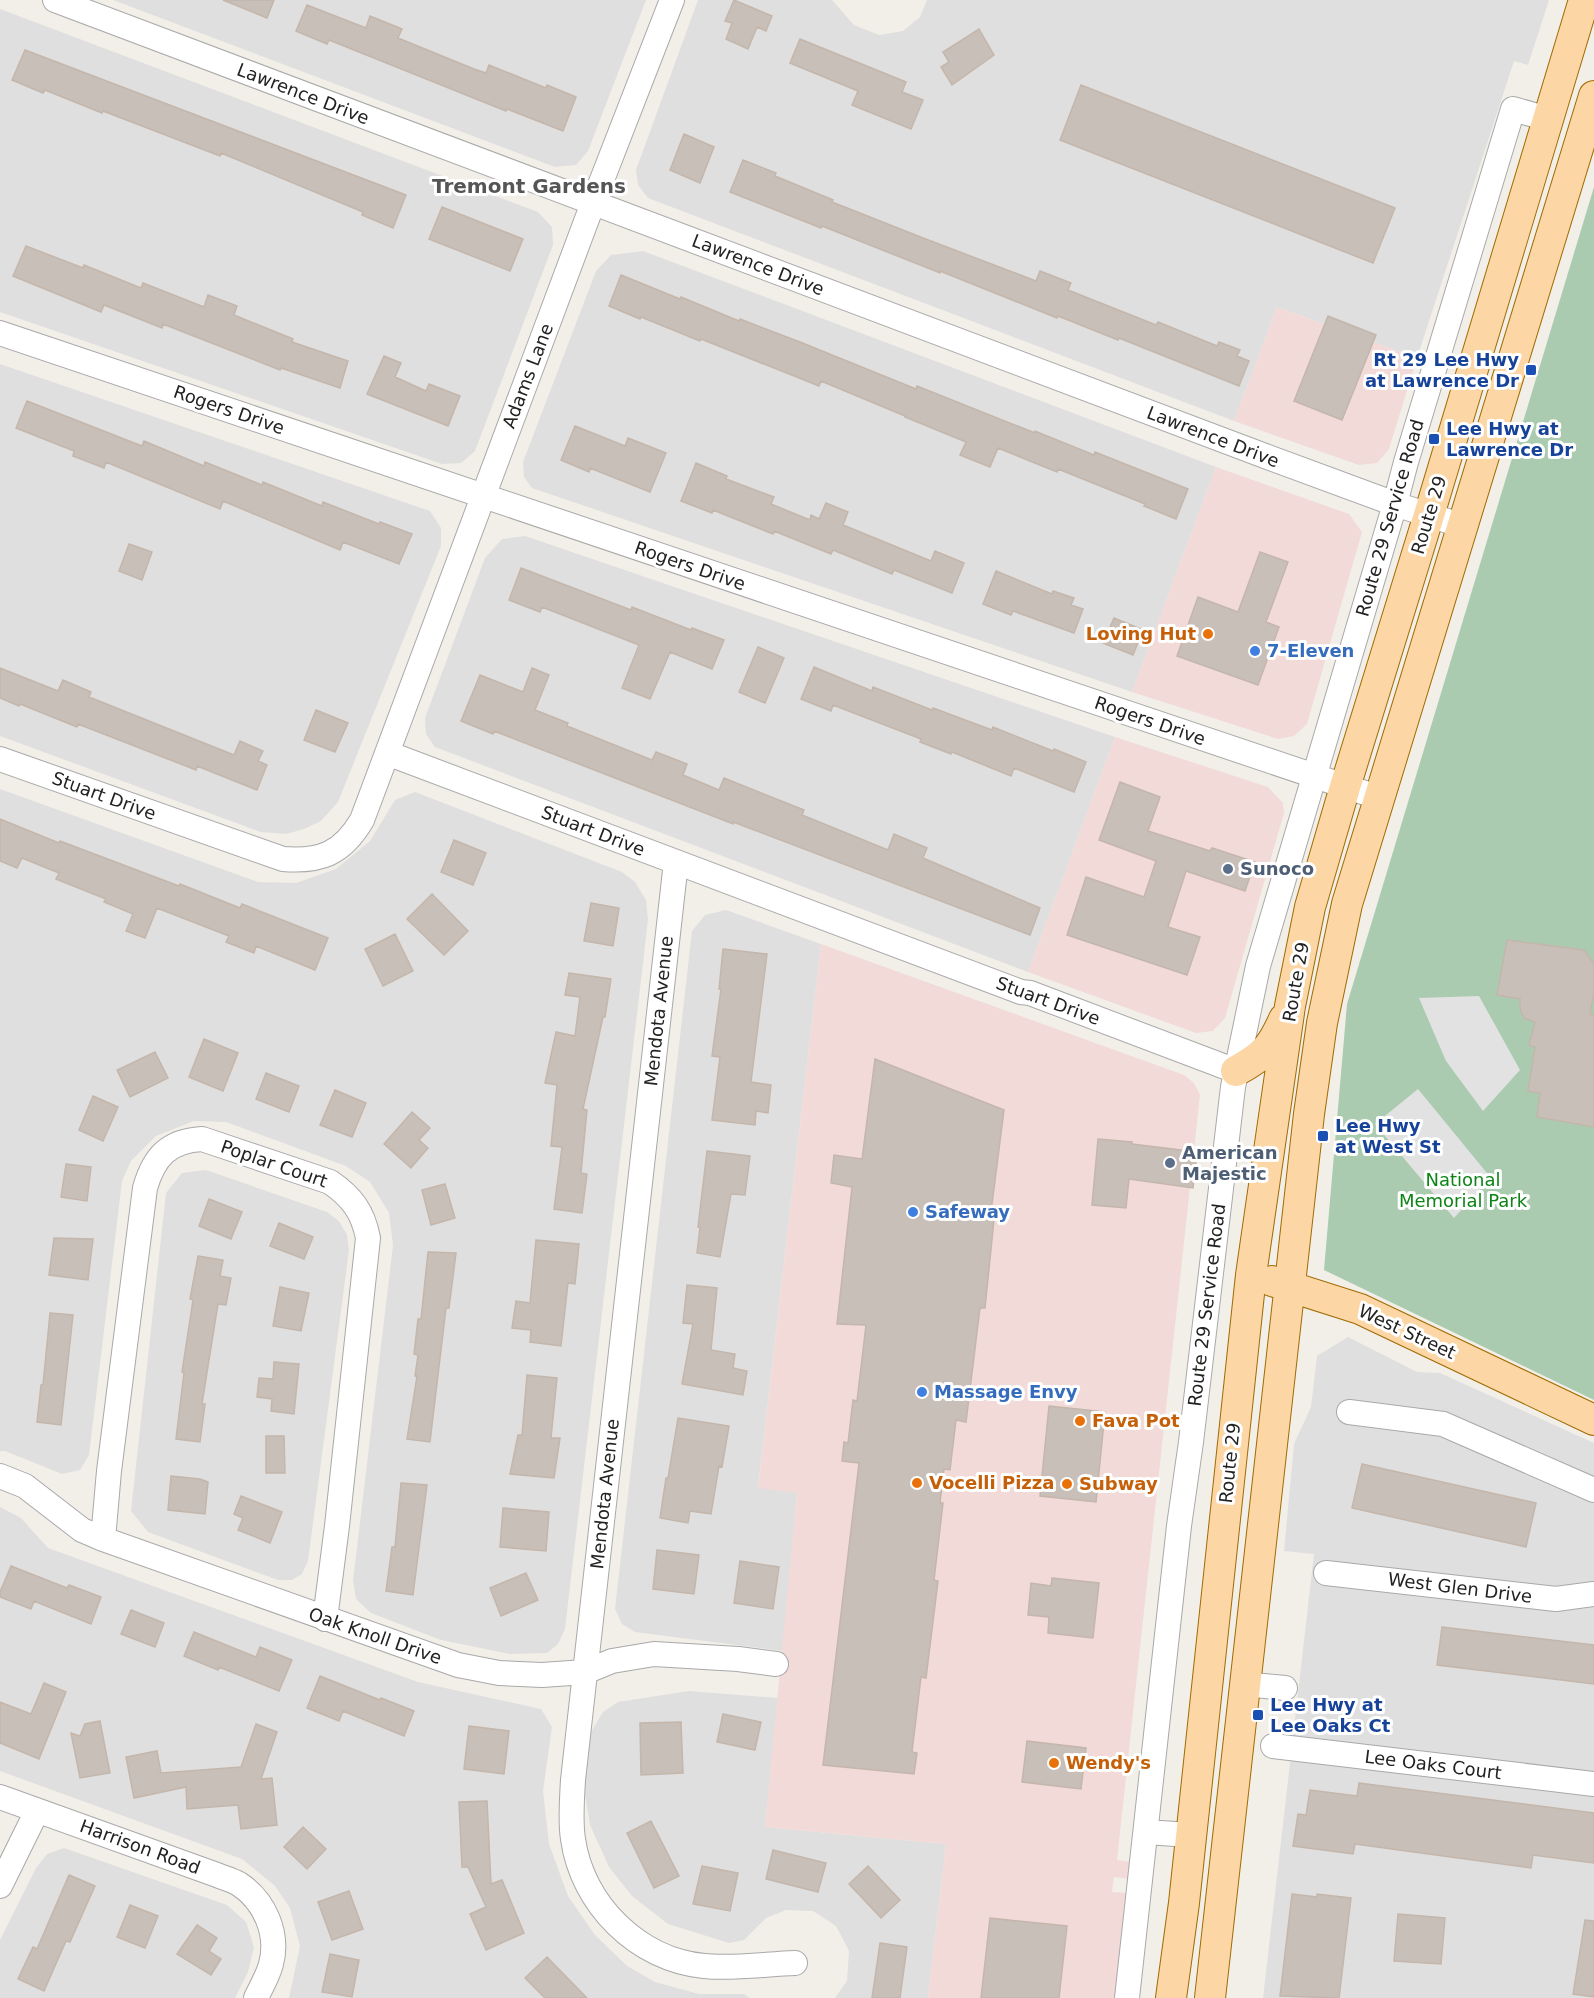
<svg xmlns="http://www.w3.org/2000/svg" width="1594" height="1998" font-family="'DejaVu Sans',sans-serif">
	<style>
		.residential { fill: #e0dfdf }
		.commercial { fill: #f2dad9 }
		.cemetery { fill: #aacbaf }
		.parking { fill: #e2e2e2 }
		.building { fill: #c7bfb8; stroke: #c4b6ab; stroke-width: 1.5 }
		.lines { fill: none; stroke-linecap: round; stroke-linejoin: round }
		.minor-casing { stroke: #a9a9a9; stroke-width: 26 }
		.major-casing { stroke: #a06b00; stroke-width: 32 }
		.minor { stroke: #fff; stroke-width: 24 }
		.major { stroke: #fcd6a4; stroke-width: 30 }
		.transit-dot { fill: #1a4fb4; stroke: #fff; stroke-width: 2 }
		.food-dot { fill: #e8710a; stroke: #fff; stroke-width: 2 }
		.shop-dot { fill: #3f7fe0; stroke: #fff; stroke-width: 2 }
		.service-dot { fill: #5c6f8a; stroke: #fff; stroke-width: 2 }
		.labels { text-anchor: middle; stroke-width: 6; stroke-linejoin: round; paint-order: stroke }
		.street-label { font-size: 18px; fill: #222; stroke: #fff }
		.transit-label { font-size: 18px; font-weight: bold; fill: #164399; stroke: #fff; text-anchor: start }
		.food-label { font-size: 18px; font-weight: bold; fill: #c56008; stroke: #fff; text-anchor: start }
		.shop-label { font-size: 18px; font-weight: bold; fill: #366cbe; stroke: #fff; text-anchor: start }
		.service-label { font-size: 18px; font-weight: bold; fill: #4e5e75; stroke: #fff; text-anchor: start }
		.park-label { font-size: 18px; fill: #0c8416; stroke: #fff }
		.neighbourhood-label { font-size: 20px; font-weight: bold; fill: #555; stroke: #fff }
	</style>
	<rect width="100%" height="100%" fill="#f2efe9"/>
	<!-- residential -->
	<path class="residential" d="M113 0H646L588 151 576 165 555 167Z
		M698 0H832L854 25 879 35 903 31 920 17 927 0H1549L1528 65 1514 61 1417 358 1277 307 1234 421 648 198 638 185 636 170Z
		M0 9 538 212 552 227 553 245 475 451 461 463 442 464 0 312Z
		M643 251 1216 467 1132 692 532 488 524 477 523 462 596 271 611 255Z
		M0 364 430 511 441 528V546L338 802 321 821 304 829 286 834 261 832 0 736Z
		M525 536 1115 737 1028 972 435 747 426 734 425 718 485 558 502 539Z
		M0 789 258 882 296 883 336 869 370 841 395 800 415 792 622 872 635 882 646 900 648 920 565 1629 558 1644 547 1653 510 1654 441 1640 371 1613 356 1599 353 1581 393 1245 389 1213 370 1182 346 1166 226 1122 194 1121 156 1136 131 1161 122 1181 89 1455 80 1470 62 1474 5 1451H0Z
		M726 910 821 944 758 1487 797 1492 783 1651 635 1632 622 1624 615 1609 692 931 705 915Z
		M206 1170 327 1212 339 1221 347 1235 349 1250 308 1561 302 1574 292 1580H278L148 1532 131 1511 166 1193 182 1173Z
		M1348 1337 1417 1372 1440 1373 1594 1443V1998H1263L1314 1554 1284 1551 1294 1444 1311 1407 1317 1356Z
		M0 1507 21 1518 48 1548 418 1682 541 1709 552 1727 543 1791 549 1844 568 1896 595 1935 627 1966 655 1982 699 1994H744L750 1998H289L300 1946 290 1908 275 1886 242 1859 0 1771Z
		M689 1691 778 1698 765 1827 946 1844 928 1998H835L847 1981 849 1951 836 1926 813 1911 786 1910 766 1918 744 1940 729 1943 668 1924 632 1896 609 1867 590 1825 584 1788 591 1732 603 1712 618 1702Z
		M64 1848 227 1905 246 1922 254 1947 248 1972 235 1998H0V1940L36 1868 47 1854Z"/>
	<!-- commercial -->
	<path class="commercial" d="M1277 307 1417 358 1389 449 1377 463 1359 465 1234 421Z
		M1216 467 1349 514 1362 532 1307 724 1294 736 1278 739 1132 692Z
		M1115 737 1268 787 1283 803 1284 813 1225 1018 1213 1031 1196 1033 1028 972Z
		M821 944 1184 1075 1194 1083 1200 1095 1117 1860 1132 1862 1129 1879 1114 1877 1112 1892 1128 1893 1115 1998H928L946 1844 765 1827 797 1493 758 1488Z"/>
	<!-- cemetery -->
	<path class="cemetery" d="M1594 187V1400L1324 1270 1347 1004Z"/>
	<!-- parking -->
	<path class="parking" d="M1479 996 1520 1070 1483 1111 1446 1061 1419 998Z
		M1418 1089 1491 1178 1454 1218 1375 1124Z"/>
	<!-- building -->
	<path class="building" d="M223 0H274L267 18Z
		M734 0 772 16 766 31 757 27 748 49 726 39 732 23 725 21Z
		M307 5 366 28 370 16 402 29 398 38 474 69 486 73 489 65 546 88 547 85 576 97 563 131 507 109 506 111 329 40 327 44 296 31Z
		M979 29 994 55 952 85 941 67 949 62 943 52Z
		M800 39 906 82 902 92 923 100 911 129 852 105 858 91 790 63Z
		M25 50 406 195 393 228 362 215 363 212 221 153 220 156 103 111 102 113 45 90 43 93 12 80Z
		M1081 85 1395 208 1373 263 1060 140Z
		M684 134 714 147 700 183 670 170Z
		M743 160 776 173 775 176 833 200 832 202 918 236 1036 281 1040 271 1071 283 1068 290 1156 325 1158 322 1217 346 1219 342 1240 350 1237 356 1249 361 1239 386 1119 338 1118 340 1058 316 1057 318 940 271V273L822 226 821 228 730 192Z
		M442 207 523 239 510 271 429 239Z
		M26 246 83 268 84 265 141 288 143 283 204 307 208 295 237 306 234 315 293 339 292 342 348 361 340 388 281 368 280 370 163 324 162 328 104 305 101 312 13 276Z
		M621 275 680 299 681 297 739 321 740 319 800 342 916 389 917 386 1035 433V431L1094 455 1095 452 1188 489 1176 519 1144 506 1145 504 1058 469 1057 472 998 448 990 467 960 455 966 442 905 417V416L821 381 819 386 701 339 700 341 641 317 640 319 609 306Z
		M1328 316 1376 335 1342 420 1294 401Z
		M384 356 401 363 395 377 426 391 429 384 460 396 448 426 367 394Z
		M27 401 142 446 144 441 204 466 205 462 262 485 263 482 322 506 323 502 379 524 380 522 412 534 399 564 343 542 340 550 223 501 220 509 106 462 104 468 73 456 74 451 16 428Z
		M575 426 625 446 628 438 666 453 650 492 590 468 589 472 561 460Z
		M696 463 727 476 726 479 774 497 771 504 810 520 811 515 819 519 826 503 848 512 843 525 931 561 935 551 964 563 952 593 894 570 892 574 833 550 831 554 774 531 773 534 713 510 712 513 681 501Z
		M129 544 152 552 142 580 119 571Z
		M1260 552 1288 562 1266 622 1279 627 1258 685 1177 656 1198 597 1238 612Z
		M521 568 631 610 632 607 691 630 692 628 724 640 712 669 670 652 650 699 622 688 639 645 542 607 540 612 509 600Z
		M996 571 1052 594 1053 591 1074 598 1071 605 1083 609 1074 633 1013 611 1011 615 983 604Z
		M1114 618 1143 630 1133 655 1103 643Z
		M758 647 784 658 765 703 739 692Z
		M814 667 872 691 873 687 932 710 933 708 992 730 993 727 1053 751 1054 749 1086 762 1074 792 1014 768 1011 776 952 752 951 754 920 742 921 739 833 705 831 711 801 699Z
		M0 668 58 691 63 680 91 692 89 697 234 755 240 741 263 751 258 761 267 765 257 790 197 766 196 770 78 724 77 727 20 704 19 706 0 698Z
		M532 668 549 675 535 710 568 723 567 726 652 760 656 752 687 764 683 775 719 790 724 778 804 810 802 815 888 850 894 834 927 848 923 858 1040 908 1030 935 733 822V824L494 731 493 734 461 721 480 675 523 692Z
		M316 710 348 723 335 752 304 740Z
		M1120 782 1160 797 1148 831 1210 851 1212 848 1255 862 1245 891 1186 871 1168 927 1200 937 1187 975 1067 935 1086 877 1144 897 1156 861 1099 840Z
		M0 819 59 843 60 841 179 886 180 884 240 908 242 904 328 938 315 970 256 946 254 953 226 942 229 936 157 908 145 938 126 931 133 914 104 902 106 899 56 879 59 873 22 858 17 868 0 861Z
		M454 840 486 853 473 885 441 872Z
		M432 894 468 931 444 955 407 919Z
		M591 903 619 908 613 946 584 941Z
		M395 934 413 971 383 986 365 949Z
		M1507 940 1584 950 1594 964V992L1590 1014 1594 1015V1127L1537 1117 1540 1093 1528 1091 1535 1047 1529 1045 1535 1022 1524 1018 1520 1009V999L1497 995Z
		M723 949 767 954 751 1082 771 1085 768 1113 756 1111 755 1125 712 1120 720 1057 712 1056 721 989H719Z
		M569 973 611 979 605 1017H603L583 1109 587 1110 581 1173 587 1174 582 1213 554 1209 562 1147 551 1146 557 1085 545 1083 556 1032 575 1036 580 997 565 995Z
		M204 1039 238 1053 223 1091 189 1077Z
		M155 1052 168 1078 130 1097 117 1070Z
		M875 1059 1004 1110 991 1212 995 1210 985 1308H980L966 1422 956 1420 950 1470 944 1469 940 1503H943L934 1580 938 1581 926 1678 921 1677 912 1752 917 1753 914 1774 823 1765 859 1463 842 1461 844 1442 848 1443 853 1400 857 1401 866 1325 837 1324 852 1187 831 1183 834 1155 862 1159Z
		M266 1073 299 1086 289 1112 256 1099Z
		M335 1090 366 1103 352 1137 320 1125Z
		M93 1096 118 1107 103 1141 79 1130Z
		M412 1112 430 1128 419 1140 428 1148 411 1168 384 1144Z
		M1098 1139 1132 1142V1144L1197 1152 1193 1188 1129 1179 1126 1208 1092 1205Z
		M707 1151 750 1156 745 1195 731 1194 720 1257 697 1253 700 1227H698Z
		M66 1164 91 1167 87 1201 61 1197Z
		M445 1184 455 1218 431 1225 422 1190Z
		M209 1199 242 1212 231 1239 199 1226Z
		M279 1223 313 1237 304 1259 270 1246Z
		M54 1238 93 1239 88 1280 49 1275Z
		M536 1240 579 1244 575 1284 568 1283 561 1346 530 1342 531 1330 512 1328 516 1301 530 1303Z
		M428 1252 456 1253 449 1308H446L430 1442 407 1439 417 1376H415L418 1355 414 1354 418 1319H421Z
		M198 1256 223 1260 220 1276 231 1278 226 1305 218 1304 202 1404H205L200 1442 176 1439 184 1373 182 1372 193 1300 190 1299Z
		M687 1285 717 1288 711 1350 735 1354 733 1368 747 1371 743 1395 682 1384 693 1324 683 1323Z
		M280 1287 309 1293 301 1331 273 1326Z
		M50 1313 73 1315 61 1425 37 1422 41 1385H43Z
		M274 1362 299 1364 294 1414 271 1411 272 1399 257 1397 259 1378 273 1379Z
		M527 1375 557 1378 551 1438H560L554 1478 510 1474 518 1435H522Z
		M1049 1406 1105 1412 1096 1502 1040 1496Z
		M678 1418 729 1426 722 1467 719 1466 711 1514 690 1511 688 1523 660 1518 666 1478H668Z
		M266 1436H284L285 1473H266Z
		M1362 1464 1536 1503 1526 1547 1352 1508Z
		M171 1476 200 1479 208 1482 205 1514 168 1510Z
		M401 1483 427 1485 413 1595 386 1591 392 1547H395Z
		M241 1496 282 1512 270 1543 238 1530 243 1518 234 1514Z
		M503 1508 549 1512 546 1551 500 1547Z
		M657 1550 699 1555 694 1594 653 1589Z
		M740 1561 779 1567 773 1609 734 1603Z
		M11 1566 67 1588 69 1585 101 1597 91 1624 34 1601 31 1609 0 1597V1592Z
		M526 1573 538 1600 501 1616 490 1588Z
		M1052 1578 1099 1583 1093 1638 1048 1633 1049 1617 1028 1615 1031 1583 1051 1586Z
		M131 1610 164 1623 155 1647 121 1634Z
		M1442 1627 1594 1645V1684L1437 1665Z
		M194 1632 256 1657 260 1647 292 1660 279 1691 219 1667 218 1670 184 1656Z
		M320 1676 380 1700 381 1698 414 1711 404 1736 343 1711 339 1721 307 1708Z
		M44 1683 66 1692 39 1759 0 1743V1702L31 1714Z
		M723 1714 761 1722 755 1750 717 1742Z
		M100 1721 110 1773 80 1778 71 1733 80 1736 85 1724Z
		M681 1722 683 1773 641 1775 640 1723Z
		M256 1724 277 1732 261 1779 272 1778 277 1825 241 1829 238 1805 187 1809 186 1787 134 1798 126 1757 157 1751 161 1773 241 1767Z
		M469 1726 509 1731 504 1774 464 1769Z
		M1027 1741 1086 1748 1081 1789 1022 1782Z
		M1359 1783 1594 1813V1863L1533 1855 1531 1868 1355 1844 1353 1854 1293 1846 1298 1814 1306 1815 1310 1790 1357 1796Z
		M487 1801 491 1884 502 1880 524 1933 486 1950 470 1914 486 1907 468 1867H462L459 1802Z
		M651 1821 679 1876 654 1888 627 1833Z
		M303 1827 326 1849 307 1869 284 1847Z
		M773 1850 826 1863 818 1892 766 1879Z
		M702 1866 738 1873 730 1911 693 1904Z
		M868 1866 900 1900 881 1918 849 1884Z
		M69 1875 95 1886 70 1942 66 1941 44 1991 18 1979 33 1947 37 1949Z
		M349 1891 363 1929 332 1940 318 1902Z
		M1292 1894 1317 1897V1894L1351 1898 1339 1998 1280 1996Z
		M130 1905 158 1916 145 1948 117 1937Z
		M1398 1914 1445 1918 1441 1964 1394 1961Z
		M990 1918 1067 1926 1059 1998H981Z
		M1585 1920 1594 1921V1997L1573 1994Z
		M197 1925 217 1938 209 1951 221 1959 211 1975 177 1954Z
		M880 1943 907 1947 900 1998H872Z
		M330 1954 359 1960 352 1997 322 1992Z
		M547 1957 587 1998H545L525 1978Z"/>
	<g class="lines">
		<!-- minor casing -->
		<g class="minor-casing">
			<path id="minor" d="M55 0 1265 456 1395 504 1463 526
				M0 333 1380 798
				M387 753 1021 992 1030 993 1236 1071
				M0 759 283 859C320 862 342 854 362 820L593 203 672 0
				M676 862 573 1780C572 1800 570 1820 573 1839 582 1904 638 1960 704 1966 731 1969 767 1964 795 1963
				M1349 1412 1443 1424 1594 1490
				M0 1476 25 1486 82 1530 103 1539 458 1665 499 1673 542 1675 585 1672 612 1661 654 1654 738 1659 776 1664
				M103 1539 109 1471 145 1188C154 1157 168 1141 202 1139L330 1182C352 1197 363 1212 368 1238L337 1526 325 1619
				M1326 1573 1556 1599 1594 1594
				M1244 1684 1285 1688
				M1273 1746 1594 1784
				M0 1797 217 1875C224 1878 232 1880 239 1884 265 1901 279 1934 271 1964 268 1976 261 1987 256 1998
				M1146 1832 1190 1835
				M0 1886 37 1811
				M1127 1998 1179 1526 1191 1442 1233 1087 1258 966 1395 504 1406 462 1513 109 1548 119"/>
		</g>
		<!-- major casing -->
		<g class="major-casing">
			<path id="major" d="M1236 1071C1264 1056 1271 1048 1284 1019
				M1272 1281 1360 1309 1594 1420
				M1171 1998 1184 1903 1251 1275 1290 1006 1310 907 1345 787 1429 515 1584 0
				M1210 1998 1309 1114 1322 1023 1347 904 1594 96"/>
		</g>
		<!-- minor -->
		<use href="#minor" class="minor"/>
		<!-- major -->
		<use href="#major" class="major"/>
	</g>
	<!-- markers -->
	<g class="transit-dot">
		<rect x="1525" y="364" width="12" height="12" rx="3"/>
		<rect x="1428" y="433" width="12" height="12" rx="3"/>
		<rect x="1317" y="1130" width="12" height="12" rx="3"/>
		<rect x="1252" y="1709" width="12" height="12" rx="3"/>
	</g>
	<g class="food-dot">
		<circle cx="1208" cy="634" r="6"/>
		<circle cx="1080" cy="1421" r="6"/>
		<circle cx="917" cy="1483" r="6"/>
		<circle cx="1067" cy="1484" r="6"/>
		<circle cx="1054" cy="1763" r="6"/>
	</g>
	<g class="shop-dot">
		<circle cx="1255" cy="651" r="6"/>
		<circle cx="913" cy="1212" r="6"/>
		<circle cx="922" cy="1392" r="6"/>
	</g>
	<g class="service-dot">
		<circle cx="1228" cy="869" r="6"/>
		<circle cx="1170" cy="1163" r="6"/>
	</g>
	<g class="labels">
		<!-- street labels -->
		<g class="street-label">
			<text transform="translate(303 94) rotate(21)" y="6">Lawrence Drive</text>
			<text transform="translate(758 265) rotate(21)" y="6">Lawrence Drive</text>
			<text transform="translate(528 376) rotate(-69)" y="6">Adams Lane</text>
			<text transform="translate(229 410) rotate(19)" y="6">Rogers Drive</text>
			<text transform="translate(1213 437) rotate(21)" y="6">Lawrence Drive</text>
			<text transform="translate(1429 515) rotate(-73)" y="6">Route 29</text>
			<text transform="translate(1390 518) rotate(-74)" y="6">Route 29 Service Road</text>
			<text transform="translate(690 566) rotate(19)" y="6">Rogers Drive</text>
			<text transform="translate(1150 721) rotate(19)" y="6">Rogers Drive</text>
			<text transform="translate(104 796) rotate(20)" y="6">Stuart Drive</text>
			<text transform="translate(593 831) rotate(21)" y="6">Stuart Drive</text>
			<text transform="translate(1296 982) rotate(-80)" y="6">Route 29</text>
			<text transform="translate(1048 1001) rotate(20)" y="6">Stuart Drive</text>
			<text transform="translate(659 1011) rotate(-84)" y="6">Mendota Avenue</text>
			<text transform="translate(274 1164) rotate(19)" y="6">Poplar Court</text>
			<text transform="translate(1207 1305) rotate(-83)" y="6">Route 29 Service Road</text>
			<text transform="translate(1407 1332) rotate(25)" y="6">West Street</text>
			<text transform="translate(1230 1463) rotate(-84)" y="6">Route 29</text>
			<text transform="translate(605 1494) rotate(-84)" y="6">Mendota Avenue</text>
			<text transform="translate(1460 1588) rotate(7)" y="6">West Glen Drive</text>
			<text transform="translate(375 1636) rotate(19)" y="6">Oak Knoll Drive</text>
			<text transform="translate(1433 1765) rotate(7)" y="6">Lee Oaks Court</text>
			<text transform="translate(140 1847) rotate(20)" y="6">Harrison Road</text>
		</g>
		<!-- transit labels -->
		<g class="transit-label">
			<text x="1519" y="366" text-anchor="end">Rt 29 Lee Hwy<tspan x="1519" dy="21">at Lawrence Dr</tspan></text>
			<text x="1446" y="435">Lee Hwy at<tspan x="1446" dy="21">Lawrence Dr</tspan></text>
			<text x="1335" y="1132">Lee Hwy<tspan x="1335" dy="21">at West St</tspan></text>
			<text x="1270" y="1711">Lee Hwy at<tspan x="1270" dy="21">Lee Oaks Ct</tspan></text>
		</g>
		<!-- food labels -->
		<g class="food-label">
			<text x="1196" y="640" text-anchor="end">Loving Hut</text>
			<text x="1092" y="1427">Fava Pot</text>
			<text x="929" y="1489">Vocelli Pizza</text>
			<text x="1079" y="1490">Subway</text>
			<text x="1066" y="1769">Wendy's</text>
		</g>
		<!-- shop labels -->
		<g class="shop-label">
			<text x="1267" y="657">7-Eleven</text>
			<text x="925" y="1218">Safeway</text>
			<text x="934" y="1398">Massage Envy</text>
		</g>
		<!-- service labels -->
		<g class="service-label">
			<text x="1240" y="875">Sunoco</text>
			<text x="1182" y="1159">American<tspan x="1182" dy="21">Majestic</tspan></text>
		</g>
		<!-- park labels -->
		<g class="park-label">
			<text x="1463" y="1186">National<tspan x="1463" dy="21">Memorial Park</tspan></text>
		</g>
		<!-- neighbourhood labels -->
		<g class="neighbourhood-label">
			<text x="529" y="193">Tremont Gardens</text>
		</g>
	</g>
</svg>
